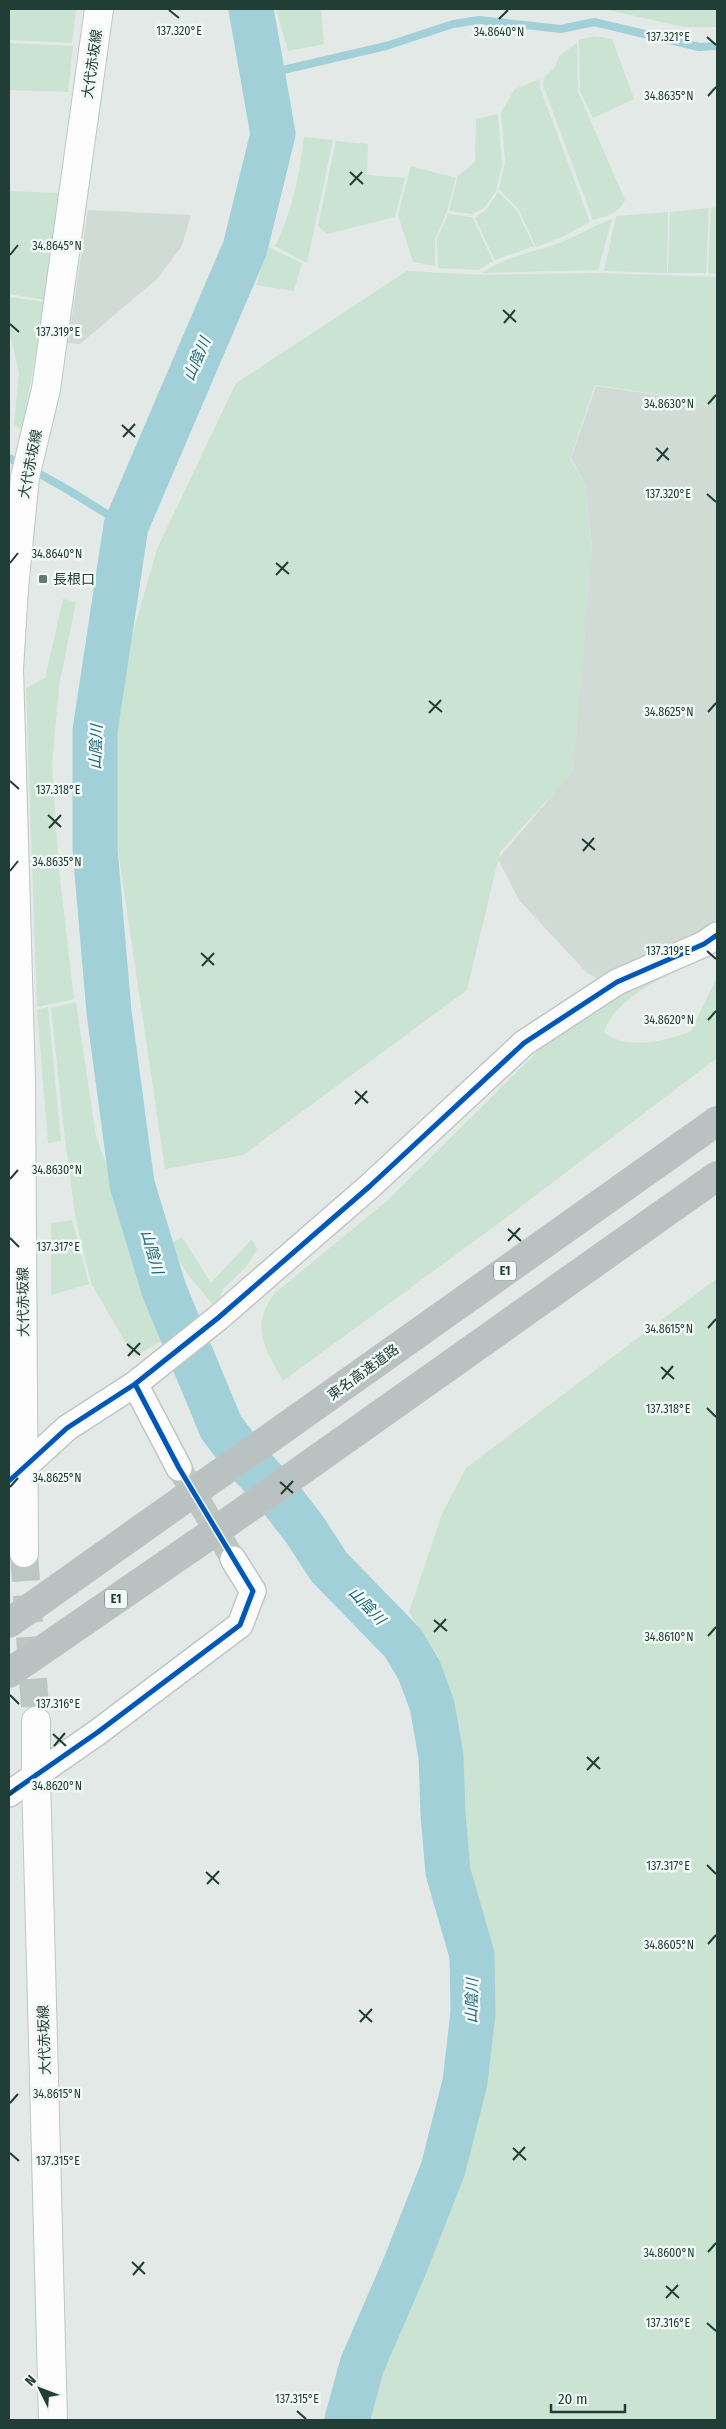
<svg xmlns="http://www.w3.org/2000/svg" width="726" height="2429" font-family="'Fira Sans Condensed','Noto Sans JP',sans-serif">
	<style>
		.built { fill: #d1dbd6 }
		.green { fill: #cbe3d3 }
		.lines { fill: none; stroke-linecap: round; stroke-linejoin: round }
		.stream { stroke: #a2d0d9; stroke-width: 8 }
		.river { stroke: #a2d0d9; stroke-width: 45 }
		.minor-tunnel { stroke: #bcc7c3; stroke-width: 25; stroke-dasharray: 25 12; stroke-linecap: butt }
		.secondary-tunnel { stroke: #bcc7c3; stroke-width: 28; stroke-dasharray: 28 14; stroke-linecap: butt }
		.minor-casing { stroke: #c0c6c3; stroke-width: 28 }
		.secondary-casing { stroke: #bec7c4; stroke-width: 30 }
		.motorway-casing { stroke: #bbc5c3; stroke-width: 30 }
		.minor { stroke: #fbfcfb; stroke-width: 25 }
		.secondary { stroke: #fbfcfb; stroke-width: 28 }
		.motorway { stroke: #b9c2c0; stroke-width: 28 }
		.cycleway-casing { stroke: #f1f8f5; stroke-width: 8 }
		.cycleway { stroke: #0057b8; stroke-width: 5 }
		.ticks { fill: none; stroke: #203d36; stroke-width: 2 }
		.poi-dot { fill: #647974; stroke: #f1f8f5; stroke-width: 2 }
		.labels { text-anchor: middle; stroke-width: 5; stroke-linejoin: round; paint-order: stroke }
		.shield { fill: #f1f8f5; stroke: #5f756f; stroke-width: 1 }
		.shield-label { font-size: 12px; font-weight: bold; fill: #203d36 }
		.street-label { font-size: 14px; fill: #203d36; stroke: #f1f8f5 }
		.poi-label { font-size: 14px; fill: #203d36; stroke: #f1f8f5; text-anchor: start }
		.water-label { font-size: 15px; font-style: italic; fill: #18677b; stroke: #f1f8f5 }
		.ticks-label { font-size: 12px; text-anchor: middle; fill: #203d36; stroke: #f1f8f5; stroke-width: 5; stroke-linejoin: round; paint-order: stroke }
	</style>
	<rect width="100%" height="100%" fill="#e3e9e6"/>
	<!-- built -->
	<path class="built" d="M88 210 191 215 182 246 157 279 80 344 68 343Z
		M596 386 684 399 717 408V919L689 941 606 982 587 973 519 900 498 859 573 771 592 546 585 483 571 458Z"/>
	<!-- green -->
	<path class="green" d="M9 9H76L72 43 9 40Z
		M276 9H321L324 44 288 51Z
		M604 9H717V27H684Z
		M594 36 612 39 634 99 593 118 580 91 579 40Z
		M9 43 73 46 68 92 9 90Z
		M577 43 578 92 625 200C618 214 607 216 593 220L543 85 544 78 555 67 559 56Z
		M540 79V88L590 222 562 237 536 247 518 208 499 189 505 163 501 112 515 89Z
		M498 114 502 164 496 191 484 208 472 214 449 211 458 176 475 162 476 119Z
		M304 137 333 140 307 263 275 246C293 209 299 178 304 137Z
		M336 141 368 144 367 175 405 178 395 217 327 234 318 226Z
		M411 166 456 178 446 214 435 239V266L413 262 398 215Z
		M9 191 60 193 46 300 9 294Z
		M498 192 517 211 534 246 495 260 475 218 487 209Z
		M717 207V274L708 273 711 208Z
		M709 208 706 273H668L670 212Z
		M668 212 667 273 604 271 616 216Z
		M448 214 472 217 493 261 479 270 438 268 437 239Z
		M612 219 598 270 482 273C506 256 535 252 562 242 579 235 594 225 612 219Z
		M268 247 302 263 294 291 256 285Z
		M407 271 483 275 598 273 717 277V408L682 398 595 385 570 459 585 483 592 549 573 772 500 852 467 990 243 1155 165 1169 106 769 125 660 157 549 236 383Z
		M9 297 45 302 22 430 14 424 19 374 9 329Z
		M63 599 76 602 59 686 52 766 59 870 74 999 37 1007 26 688 45 678Z
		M697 959C668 975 614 998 604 1032 624 1051 668 1041 691 1031L717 977V1058L495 1226 283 1381C265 1348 249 1326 275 1293L388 1200 547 1042 638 983Z
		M76 1002 96 1137 110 1174 126 1192 136 1240 164 1302 173 1334 134 1357 92 1285 83 1251 75 1215 65 1139 51 1008Z
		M48 1007 61 1141 48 1143 37 1010Z
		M72 1220 89 1284 51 1295V1223Z
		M182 1237 211 1283 252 1239 257 1249 246 1267 223 1289 216 1308 188 1275 170 1245Z
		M717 1278V2420H359L377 2361 454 2179 485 2066 488 1958 464 1872 448 1773 438 1656 409 1612 442 1514 466 1468Z"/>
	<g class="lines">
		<!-- stream -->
		<path class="stream" d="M261 72 283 70 386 46 453 24 479 20 561 29 594 22 699 47 717 46
			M9 458 22 465
			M33 470 70 491 126 526"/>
		<!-- river -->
		<path class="river" d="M251 9 273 134 245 248 126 526 95 731V849L109 1012 132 1184 164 1290 221 1427 245 1459 278 1495 305 1530 329 1567 403 1643 419 1670 432 1705 441 1756 443 1814 448 1872 472 1955 473 2013 465 2082 443 2169 404 2268 362 2365 347 2420"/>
		<!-- minor-tunnel -->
		<path class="minor-tunnel" d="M179 1468 233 1559"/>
		<!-- secondary-tunnel -->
		<path class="secondary-tunnel" d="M24 1553 36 1721"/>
		<!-- minor casing -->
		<g class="minor-casing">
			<path id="minor" d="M135 1384 179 1468
				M9 1481 67 1428 135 1384 218 1318 370 1186 524 1043 617 982 704 944 717 935
				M9 1794 98 1732 240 1625 253 1591 233 1559"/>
		</g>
		<!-- secondary casing -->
		<g class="secondary-casing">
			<path id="secondary" d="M24 1553 21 1081 9 669 14 588 25 477 46 389 99 9
				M36 1721V1777L53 2420"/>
		</g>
		<!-- motorway casing -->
		<g class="motorway-casing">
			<path id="motorway" d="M9 1623 717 1121
				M9 1673 224 1525 717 1176"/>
		</g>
		<!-- minor -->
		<use href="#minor" class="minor"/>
		<!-- secondary -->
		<use href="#secondary" class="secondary"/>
		<!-- motorway -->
		<use href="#motorway" class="motorway"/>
		<!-- cycleway casing -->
		<g class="cycleway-casing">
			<path id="cycleway" d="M9 1481 67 1428 135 1384 218 1318 370 1186 524 1043 617 982 704 944 717 935
				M9 1794 98 1732 240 1625 253 1591 179 1468 135 1384"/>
		</g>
		<!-- cycleway -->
		<use href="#cycleway" class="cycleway"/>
	</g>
	<!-- ticks -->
	<path class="ticks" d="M169 10 179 18M499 19 508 10M707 37 716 45M708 96 716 87M350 172 363 184M350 185 362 172M10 255 18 245M503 310 516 322M504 323 515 310M10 324 19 332M708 404 716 395M122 425 135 437M123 437 135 424M656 448 669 460M657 461 668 448M707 494 716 502M10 563 18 553M276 563 289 574M276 575 288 562M429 701 442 712M708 712 716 703M429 713 441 700M10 781 19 789M48 815 61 827M49 828 61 815M582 839 595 850M583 851 594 838M10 871 18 861M707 951 716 959M201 953 214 965M202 966 214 953M708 1020 716 1011M355 1091 368 1103M355 1104 367 1091M10 1179 18 1170M508 1229 521 1241M10 1238 19 1247M508 1241 520 1228M708 1328 716 1319M127 1344 140 1355M128 1356 140 1343M661 1367 674 1379M662 1379 673 1366M707 1408 716 1417M280 1482 293 1493M10 1487 18 1478M281 1494 293 1481M434 1620 447 1631M434 1632 446 1619M708 1636 716 1627M10 1695 19 1704M53 1734 66 1746M54 1746 65 1733M587 1757 600 1769M587 1770 599 1757M10 1795 18 1786M707 1865 716 1874M206 1872 219 1884M207 1884 219 1871M708 1944 716 1935M359 2010 372 2022M360 2022 372 2009M10 2103 18 2094M513 2148 526 2160M10 2153 19 2161M513 2160 525 2147M708 2252 716 2243M132 2262 145 2274M133 2275 144 2262M666 2286 679 2298M666 2298 678 2285M707 2323 716 2331M297 2411 306 2419"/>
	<!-- markers -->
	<rect class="poi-dot" x="38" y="574" width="10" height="10" rx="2.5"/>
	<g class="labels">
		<!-- shield labels -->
		<g class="shield">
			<rect x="494" y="1261.5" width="22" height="19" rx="4"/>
			<rect x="105" y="1589.5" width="22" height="19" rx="4"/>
		</g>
		<g class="shield-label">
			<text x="505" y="1275">E1</text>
			<text x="116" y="1603">E1</text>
		</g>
		<!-- street labels -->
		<g class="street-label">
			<text transform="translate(92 64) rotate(-82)" y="5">大代赤坂線</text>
			<text transform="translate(30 464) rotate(-79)" y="5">大代赤坂線</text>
			<text transform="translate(23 1302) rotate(-91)" y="5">大代赤坂線</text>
			<text transform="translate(363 1372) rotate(-36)" y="5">東名高速道路</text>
			<text transform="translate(44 2040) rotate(-92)" y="5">大代赤坂線</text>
		</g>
		<!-- poi labels -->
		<g class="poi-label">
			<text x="53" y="584">長根口</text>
		</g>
		<!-- water labels -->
		<g class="water-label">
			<text transform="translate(197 359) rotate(-67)" y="5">山陰川</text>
			<text transform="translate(96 747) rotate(-88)" y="5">山陰川</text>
			<text transform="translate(152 1252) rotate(74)" y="5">山陰川</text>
			<text transform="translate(367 1606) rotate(46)" y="5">山陰川</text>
			<text transform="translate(472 2001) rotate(-89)" y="5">山陰川</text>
		</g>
	</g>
	<g class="ticks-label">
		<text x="179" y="35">137.320°E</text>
		<text x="499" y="36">34.8640°N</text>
		<text x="668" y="41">137.321°E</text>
		<text x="669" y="100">34.8635°N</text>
		<text x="57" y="250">34.8645°N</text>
		<text x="58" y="336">137.319°E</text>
		<text x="669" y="408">34.8630°N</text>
		<text x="668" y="498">137.320°E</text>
		<text x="57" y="558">34.8640°N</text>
		<text x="669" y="716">34.8625°N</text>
		<text x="58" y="794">137.318°E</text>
		<text x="57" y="866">34.8635°N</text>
		<text x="668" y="955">137.319°E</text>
		<text x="669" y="1024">34.8620°N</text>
		<text x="57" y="1174">34.8630°N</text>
		<text x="58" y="1251">137.317°E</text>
		<text x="669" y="1333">34.8615°N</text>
		<text x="668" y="1413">137.318°E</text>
		<text x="57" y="1482">34.8625°N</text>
		<text x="669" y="1641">34.8610°N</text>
		<text x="58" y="1708">137.316°E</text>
		<text x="57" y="1790">34.8620°N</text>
		<text x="668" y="1870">137.317°E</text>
		<text x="669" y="1949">34.8605°N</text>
		<text x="57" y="2098">34.8615°N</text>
		<text x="58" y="2165">137.315°E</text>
		<text x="669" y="2257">34.8600°N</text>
		<text x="668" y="2327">137.316°E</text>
		<text x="297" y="2403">137.315°E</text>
	</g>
	<!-- border -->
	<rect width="726" height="2429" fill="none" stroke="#203d36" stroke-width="20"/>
	<!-- north arrow -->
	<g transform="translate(40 2389) rotate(312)" stroke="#f1f8f5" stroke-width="4" paint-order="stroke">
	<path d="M0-4L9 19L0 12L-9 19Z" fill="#203d36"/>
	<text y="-8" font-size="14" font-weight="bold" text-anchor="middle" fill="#203d36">N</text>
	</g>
	<!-- scale -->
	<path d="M551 2404v8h74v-8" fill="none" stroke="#203d36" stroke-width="2.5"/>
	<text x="558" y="2404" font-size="15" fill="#203d36" stroke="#f1f8f5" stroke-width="4" paint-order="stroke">20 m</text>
</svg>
